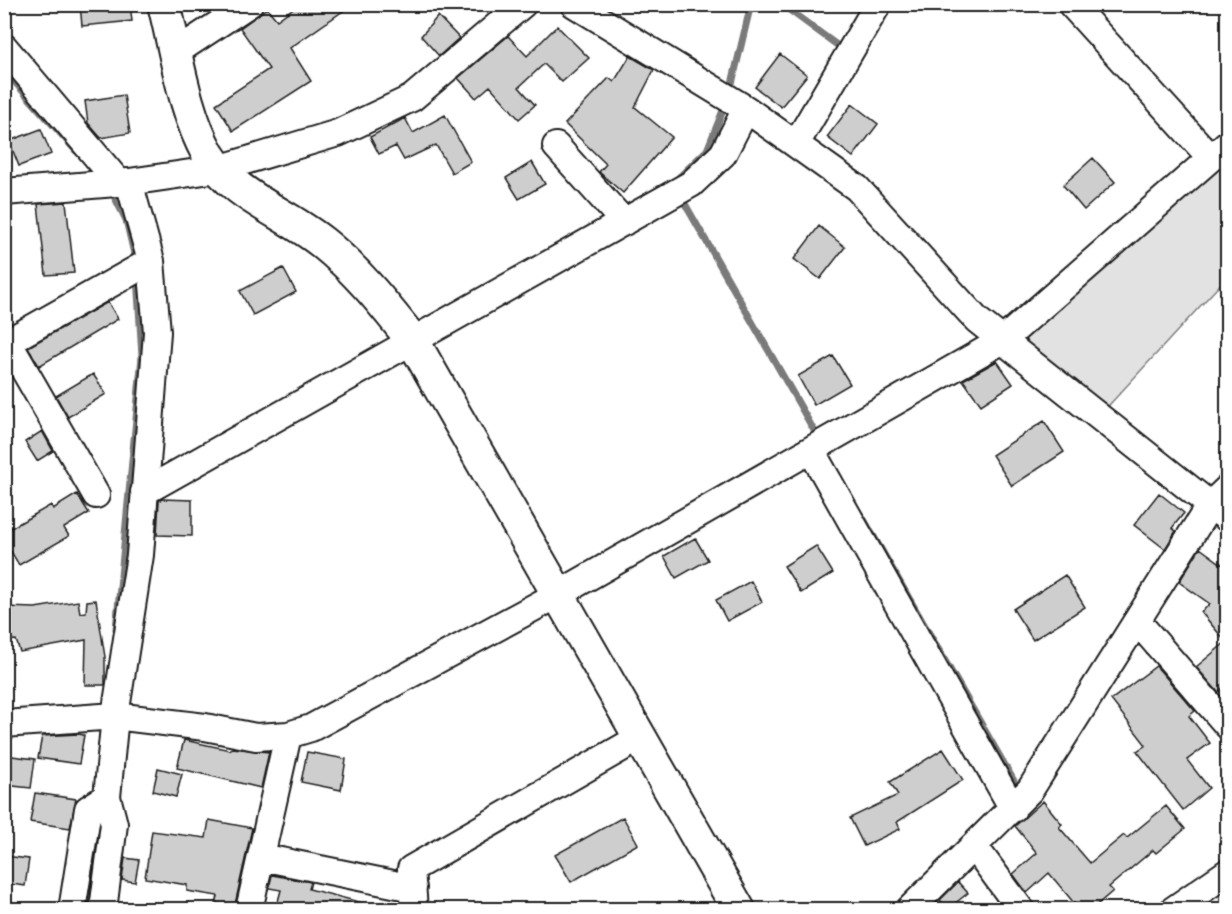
<svg xmlns="http://www.w3.org/2000/svg" width="1232" height="914" font-family="Dekko,sans-serif">
	<style>
		.green { fill: #e2e2e2; stroke: #7f7f7f; stroke-width: 1.5 }
		.lines { fill: none; stroke-linecap: round; stroke-linejoin: round }
		.stream { stroke: #7a7a7a; stroke-width: 7 }
		.building { fill: #cecece; stroke: #1c1c1c; stroke-width: 1.5 }
		.minor-casing { stroke: #1c1c1c; stroke-width: 30 }
		.tertiary-casing { stroke: #1c1c1c; stroke-width: 36 }
		.minor { stroke: #fff; stroke-width: 26 }
		.tertiary { stroke: #fff; stroke-width: 32 }
	</style>
	<rect width="100%" height="100%" fill="#fff"/>
	<filter id="ink" filterUnits="userSpaceOnUse"><feTurbulence type="fractalNoise" baseFrequency=".0167" numOctaves="2"/><feDisplacementMap in="SourceGraphic" scale="12" xChannelSelector="R" yChannelSelector="G"/><feConvolveMatrix kernelMatrix="1 2 1 2 8 2 1 2 1" color-interpolation-filters="sRGB"/></filter>
	<g filter="url(#ink)">
		<!-- green -->
		<path class="green" d="M1211 158 1227 172V277L1099 416 1003 340Z"/>
		<g class="lines">
			<!-- stream -->
			<path class="stream" d="M781 4 841 48 844 42
				M4 70 76 151
				M730 92 751 4
				M673 183 707 150 726 103
				M110 188 126 220 136 262
				M680 195 820 441
				M862 516 1018 788 1014 792
				M116 629 142 356 137 276
				M86 910 94 849"/>
		</g>
		<!-- building -->
		<path class="building" d="M80 4H130L132 21 82 26Z
			M299 4H353L290 48 311 81 233 131 216 104 269 69 240 28 267 8 277 20Z
			M438 16 459 38 439 56 421 36Z
			M557 26 589 58 562 82 544 64 519 87 535 105 519 119 490 86 476 98 458 78 508 36 527 56Z
			M780 54 807 75 781 107 755 87Z
			M630 56 654 70 635 107 672 137 623 193 599 172 606 164 565 124 609 78 614 82Z
			M124 95 130 133 101 138 88 123 85 101Z
			M852 104 878 124 853 157 827 137Z
			M445 115 471 162 452 173 436 145 404 160 396 146 379 154 370 137 405 118 413 133Z
			M41 129 51 154 19 166 9 141Z
			M1093 158 1115 182 1084 210 1063 185Z
			M532 162 545 184 519 199 506 178Z
			M66 202 74 273 46 275 38 204Z
			M819 226 845 247 820 279 794 259Z
			M283 268 296 292 253 315 240 291Z
			M108 302 118 319 39 366 28 347Z
			M833 356 850 384 814 405 798 376Z
			M997 361 1013 384 981 405 963 380Z
			M93 374 106 394 68 417 56 396Z
			M1044 421 1064 452 1012 486 992 455Z
			M42 431 53 451 37 461 25 442Z
			M1159 493 1184 513 1172 528 1176 531 1165 549 1134 525Z
			M77 494 89 513 64 528 69 536 19 565 4 540V532L51 505 53 509Z
			M162 499 192 500V536L157 535 159 501Z
			M695 538 708 560 676 578 664 556Z
			M816 546 833 573 801 593 784 566Z
			M1200 548 1227 568V684L1218 692 1196 667 1226 642 1201 612 1210 604 1179 582Z
			M1065 575 1085 607 1033 640 1013 609Z
			M751 581 762 602 727 621 716 600Z
			M96 600 105 657V685H85L86 640 20 652 16 640 4 641V607L35 608 78 601 80 613 86 612 87 601Z
			M1156 666 1195 711 1189 716 1210 743 1187 760 1209 788 1183 810 1137 751 1146 745 1111 700Z
			M78 734 84 735 79 764 38 758 42 736Z
			M184 740 230 750 232 748 269 752 261 788 177 768Z
			M943 749 963 780 897 822 900 829 864 846 850 818 898 795 890 782Z
			M307 752 346 759 341 790 301 782Z
			M4 755 35 759 31 788 4 785Z
			M158 768 182 774 176 797 153 791Z
			M35 793 76 799 70 828 30 822Z
			M1043 801 1062 824 1059 827 1090 863 1124 835 1127 838 1166 806 1185 829 1156 853 1153 850 1109 887 1113 891 1092 909H1079L1049 873 1027 893 1013 874 1037 853 1015 826Z
			M623 817 638 844 571 882 555 855Z
			M209 820 252 828 234 909H215L218 896 187 891V885L145 878 152 831 206 838Z
			M4 856 29 859 25 886 4 883Z
			M125 858 139 860 135 882 122 880Z
			M272 875 311 882 309 889 363 903 362 909H276L281 890 269 888Z
			M958 882 968 893 948 909 940 900Z"/>
		<g class="lines">
			<!-- minor casing -->
			<g class="minor-casing">
				<path id="minor" d="M574 4 746 109 857 188 977 320 1228 519
					M1071 4 1211 158
					M4 47 119 183
					M176 52 249 4
					M796 144 878 4
					M556 146 624 222
					M4 192 129 182 218 169 338 133 412 98 523 4
					M8 342 96 495
					M4 344 151 261
					M811 450 1013 809
					M144 492 691 184 723 154 746 109
					M1137 621 1228 726
					M4 724 115 716 205 727 256 737 288 735 311 728 557 595 1003 340 1228 143
					M974 846 1021 910
					M261 857 413 888
					M72 910 88 809 107 797 115 716 140 555 157 332 151 261 129 182
					M103 910 114 824 107 797
					M249 910 288 735
					M414 910 411 869 639 738
					M909 910 1030 790 1210 505 1228 488
					M1173 910 1228 872"/>
			</g>
			<!-- tertiary casing -->
			<g class="tertiary-casing">
				<path id="tertiary" d="M164 4C176 51 184 112 208 154 234 197 285 212 323 243 357 270 386 307 413 341L739 910"/>
			</g>
			<!-- minor -->
			<use href="#minor" class="minor"/>
			<!-- tertiary -->
			<use href="#tertiary" class="tertiary"/>
		</g>
	</g>
	<!-- margin -->
	<rect width="1232" height="914" fill="none" stroke="#fff" stroke-width="24"/>
	<rect x="12" y="12" width="1208" height="890" fill="none" stroke="#1c1c1c" stroke-width="2" filter="url(#ink)"/>
</svg>
